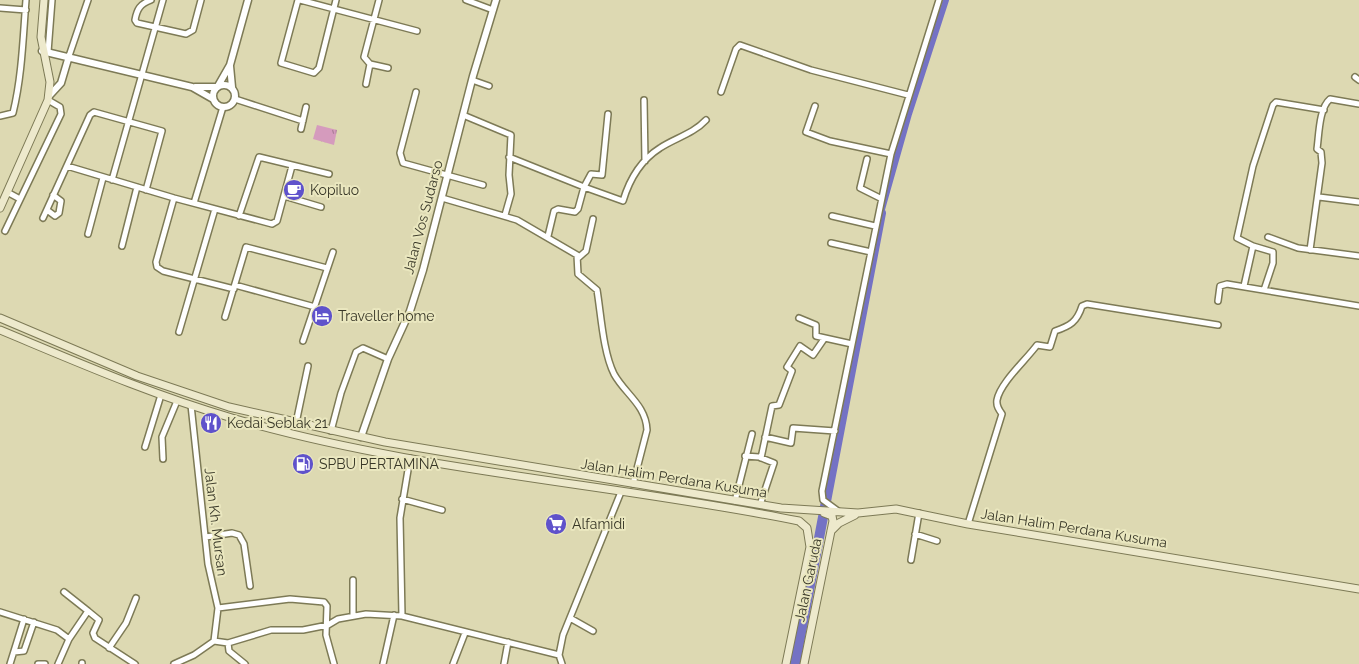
<svg xmlns="http://www.w3.org/2000/svg" width="1359" height="664" font-family="Raleway,sans-serif">
	<style>
		.grass { fill: url(#grass-tufts) }
		.lines { fill: none; stroke-linecap: round; stroke-linejoin: round }
		.canal { stroke: #7472c4; stroke-width: 6 }
		.river { stroke: #7472c4; stroke-width: 10 }
		.minor-casing { stroke: #7d7a56; stroke-width: 8 }
		.tertiary-casing { stroke: #7d7a56; stroke-width: 9 }
		.secondary-casing { stroke: #7d7a56; stroke-width: 9 }
		.minor { stroke: #fff; stroke-width: 5 }
		.tertiary { stroke: #fff; stroke-width: 6 }
		.secondary { stroke: #ede9cc; stroke-width: 7 }
		.labels { text-anchor: middle; stroke-width: 4; stroke-linejoin: round; paint-order: stroke }
		.poi-label { font-size: 14px; fill: #393828; stroke: #eae7bf; text-anchor: start }
		.street-label { font-size: 14px; fill: #393828; stroke: #eae7bf }
	</style>
	<defs>
		<pattern id="grass-tufts" width="24" height="20" patternUnits="userSpaceOnUse" patternTransform="scale(1.25)"><rect width="24" height="20" fill="#d59bbd"/><path d="M3 7l-1-3M5 7V3M7 7l1-3M15 17l-1-3M17 17v-4M19 17l1-3" fill="none" stroke="#ae7f9a"/></pattern>
	</defs>
	<rect width="100%" height="100%" fill="#ddd9b2"/>
	<!-- grass -->
	<path class="grass" d="M317 125 337 130 334 145 313 139Z"/>
	<g class="lines">
		<!-- canal -->
		<path class="canal" d="M881 213 909 114 946 0"/>
		<!-- river -->
		<path class="river" d="M795 664 881 213"/>
		<!-- minor casing -->
		<g class="minor-casing">
			<path id="minor" d="M151 0C140 4 137 9 135 20L137 23 186 34 193 30 201 0
				M298 0 281 63 314 73 319 68 336 0
				M300 0 417 31
				M379 0 364 57 370 64 388 68
				M466 0 493 10
				M0 8 26 10
				M48 52 52 0
				M69 56 88 0
				M1355 77 1359 80
				M472 80 489 86
				M366 84 370 64
				M416 92 400 153 403 163 483 185
				M721 92 736 49 740 45 811 70 908 95
				M235 99 303 121
				M644 100 645 161
				M815 106 806 132 830 141 891 154
				M608 114 602 175 591 174 584 187 623 201C629 181 641 160 660 148 675 138 693 134 706 120
				M463 115 511 135 509 175 511 194 505 215
				M0 116 13 113C22 76 23 38 26 0
				M301 129 306 107
				M509 157 584 187 578 209 575 212 558 209 554 211 548 236
				M867 159 860 188 880 198
				M67 166 174 198 272 224 277 221 292 166
				M112 180 163 0
				M7 192 20 199
				M284 196 321 207
				M1319 197 1359 202
				M174 198 156 262 157 267 163 271 234 289
				M442 198 517 220 577 255 578 274 597 290C601 314 603 352 614 374 625 394 646 405 647 430L633 484
				M194 203 223 107
				M47 210 55 216 59 213 61 201 53 195
				M239 216 259 157 329 174
				M832 216 875 226
				M43 218 90 115 94 112 162 131 146 190
				M5 231 61 114 60 107 48 100
				M88 234 103 178
				M1268 237 1298 248 1359 256
				M831 243 871 252
				M122 246 137 187
				M1253 246 1273 252V263L1264 290
				M1310 250 1322 163 1321 152 1317 149C1319 135 1319 108 1330 99L1359 104
				M578 258 586 251 593 219
				M235 285 315 307
				M1244 286 1253 246 1237 238 1253 166 1273 105 1276 102 1324 110
				M1218 301 1220 286 1227 284 1359 306
				M225 317 246 247 327 268
				M799 318 816 325V336L852 344
				M179 332 215 209
				M303 341 333 252
				M191 405 208 564 218 608 214 641
				M296 423 308 366
				M331 431 341 393 356 352 363 348 388 359
				M765 437 791 443 793 428 835 431
				M145 447 161 395
				M745 456 759 457 774 463 760 505
				M761 458 772 406 779 405 792 371 787 367 800 346 813 355 824 339
				M163 459 162 437 177 401
				M402 499 442 510
				M735 501 752 434
				M838 511 823 500 822 491 891 154 939 0
				M968 524 1002 414C999 410 996 406 997 400 1000 383 1026 360 1037 345L1050 347 1055 331C1070 326 1077 322 1082 306L1087 304 1218 325
				M915 534 937 541
				M206 537 232 533 239 535 244 544 250 586
				M911 560 919 513
				M353 580V616
				M64 592 88 611
				M218 608 290 599 324 602 327 606 326 635 334 664
				M0 612 57 630 69 639 88 611 99 620 93 633 95 638 135 664
				M402 616 400 518 410 458
				M570 618 593 631
				M228 643 229 651 245 664
				M109 648 126 623 136 598
				M14 652 24 651 34 622
				M10 664 24 619
				M38 664H45
				M58 664 69 639
				M82 664V663
				M174 664 194 655 214 641 228 643 271 630H303L328 625 338 619 366 614 402 616 559 655
				M383 664 394 615
				M453 664 465 633
				M504 664 508 642
				M562 664 559 655 563 635 621 492"/>
		</g>
		<!-- tertiary casing -->
		<g class="tertiary-casing">
			<path id="tertiary" d="M42 51 192 87 213 99
				M230 66 232 87
				M213 96a11 11 0 1 1 22 0a11 11 0 1 1-22 0Z
				M218 86 230 65 248 0
				M195 87H216
				M49 96 61 83 69 56
				M361 437 388 359 410 311 423 270 473 76 496 0"/>
		</g>
		<!-- secondary casing -->
		<g class="secondary-casing">
			<path id="secondary" d="M0 208 48 100 50 82 41 37 44 0
				M0 318 137 376 229 407 385 442 781 508 858 513 896 509 968 524 1359 589
				M0 330C77 362 152 395 232 418 417 472 611 483 799 521L807 528 810 547 786 664
				M831 531 839 523 855 515
				M804 664 833 521 832 516 824 513"/>
		</g>
		<!-- minor -->
		<use href="#minor" class="minor"/>
		<!-- tertiary -->
		<use href="#tertiary" class="tertiary"/>
		<!-- secondary -->
		<use href="#secondary" class="secondary"/>
	</g>
	<!-- icons -->
	<defs>
		<g id="cafe-disc" transform="scale(1.125)"><circle r="9.5" fill="#5f52cb" stroke="#eae7bf"/><path d="M-5.5-4.5H6V0H3Q3 3.5 0 3.5H-2.5Q-5.5 3.5-5.5 0ZM3-3.2v2h1.7v-2ZM-6 4.5H4V6H-6Z" fill="#fff"/></g>
		<g id="hotel-disc" transform="scale(1.125)"><circle r="9.5" fill="#5f52cb" stroke="#eae7bf"/><path d="M-6-4.5h1.5V1H6V5H4.5V3h-9V5H-6ZM-4 0a1.8 1.8 0 1 1 3.6 0ZM.5 0V-2.5h3Q6-2.5 6 0Z" fill="#fff"/></g>
		<g id="restaurant-disc" transform="scale(1.125)"><circle r="9.5" fill="#5f52cb" stroke="#eae7bf"/><path d="M-5-6h1v4h1v-4h1v4h1v-4h1v5L-1.5 .5V6h-2V.5L-5-1ZM5-6V6H3V1.5H1.5Q1.5-4 5-6Z" fill="#fff"/></g>
		<g id="fuel-disc" transform="scale(1.125)"><circle r="9.5" fill="#5f52cb" stroke="#eae7bf"/><path d="M-5.5-6h7V0h2V4h1.3V-2.5L3-4.5l.8-.8L6-3V5H2.5V1h-1V6h-7ZM-4.2-4.7v3.2H.2V-4.7Z" fill="#fff"/></g>
		<g id="supermarket-disc" transform="scale(1.125)"><circle r="9.5" fill="#5f52cb" stroke="#eae7bf"/><path d="M-6-5.5h2.5l.6 2H6L4.5 2H-2.5L-4.4-4H-6ZM-1.5 3.2a1.3 1.3 0 1 0 .1 0ZM3 3.2a1.3 1.3 0 1 0 .1 0Z" fill="#fff"/></g>
	</defs>
	<g fill-rule="evenodd">
		<use href="#cafe-disc" x="294" y="190"/>
		<use href="#hotel-disc" x="322" y="316"/>
		<use href="#restaurant-disc" x="211" y="423"/>
		<use href="#fuel-disc" x="303" y="464"/>
		<use href="#supermarket-disc" x="556" y="524"/>
	</g>
	<g class="labels">
		<!-- poi labels -->
		<g class="poi-label">
			<text x="310" y="195">Kopiluo</text>
			<text x="338" y="321">Traveller home</text>
			<text x="227" y="428">Kedai Seblak 21</text>
			<text x="319" y="469">SPBU PERTAMINA</text>
			<text x="572" y="529">Alfamidi</text>
		</g>
		<!-- street labels -->
		<g class="street-label">
			<text transform="translate(423 217) rotate(-75)" y="5">Jalan Vos Sudarso</text>
			<text transform="translate(674 478) rotate(9)" y="5">Jalan Halim Perdana Kusuma</text>
			<text transform="translate(216 522) rotate(83)" y="5">Jalan Kh. Mursan</text>
			<text transform="translate(1074 528) rotate(9)" y="5">Jalan Halim Perdana Kusuma</text>
			<text transform="translate(808 580) rotate(-78)" y="5">Jalan Garuda</text>
		</g>
	</g>
</svg>
